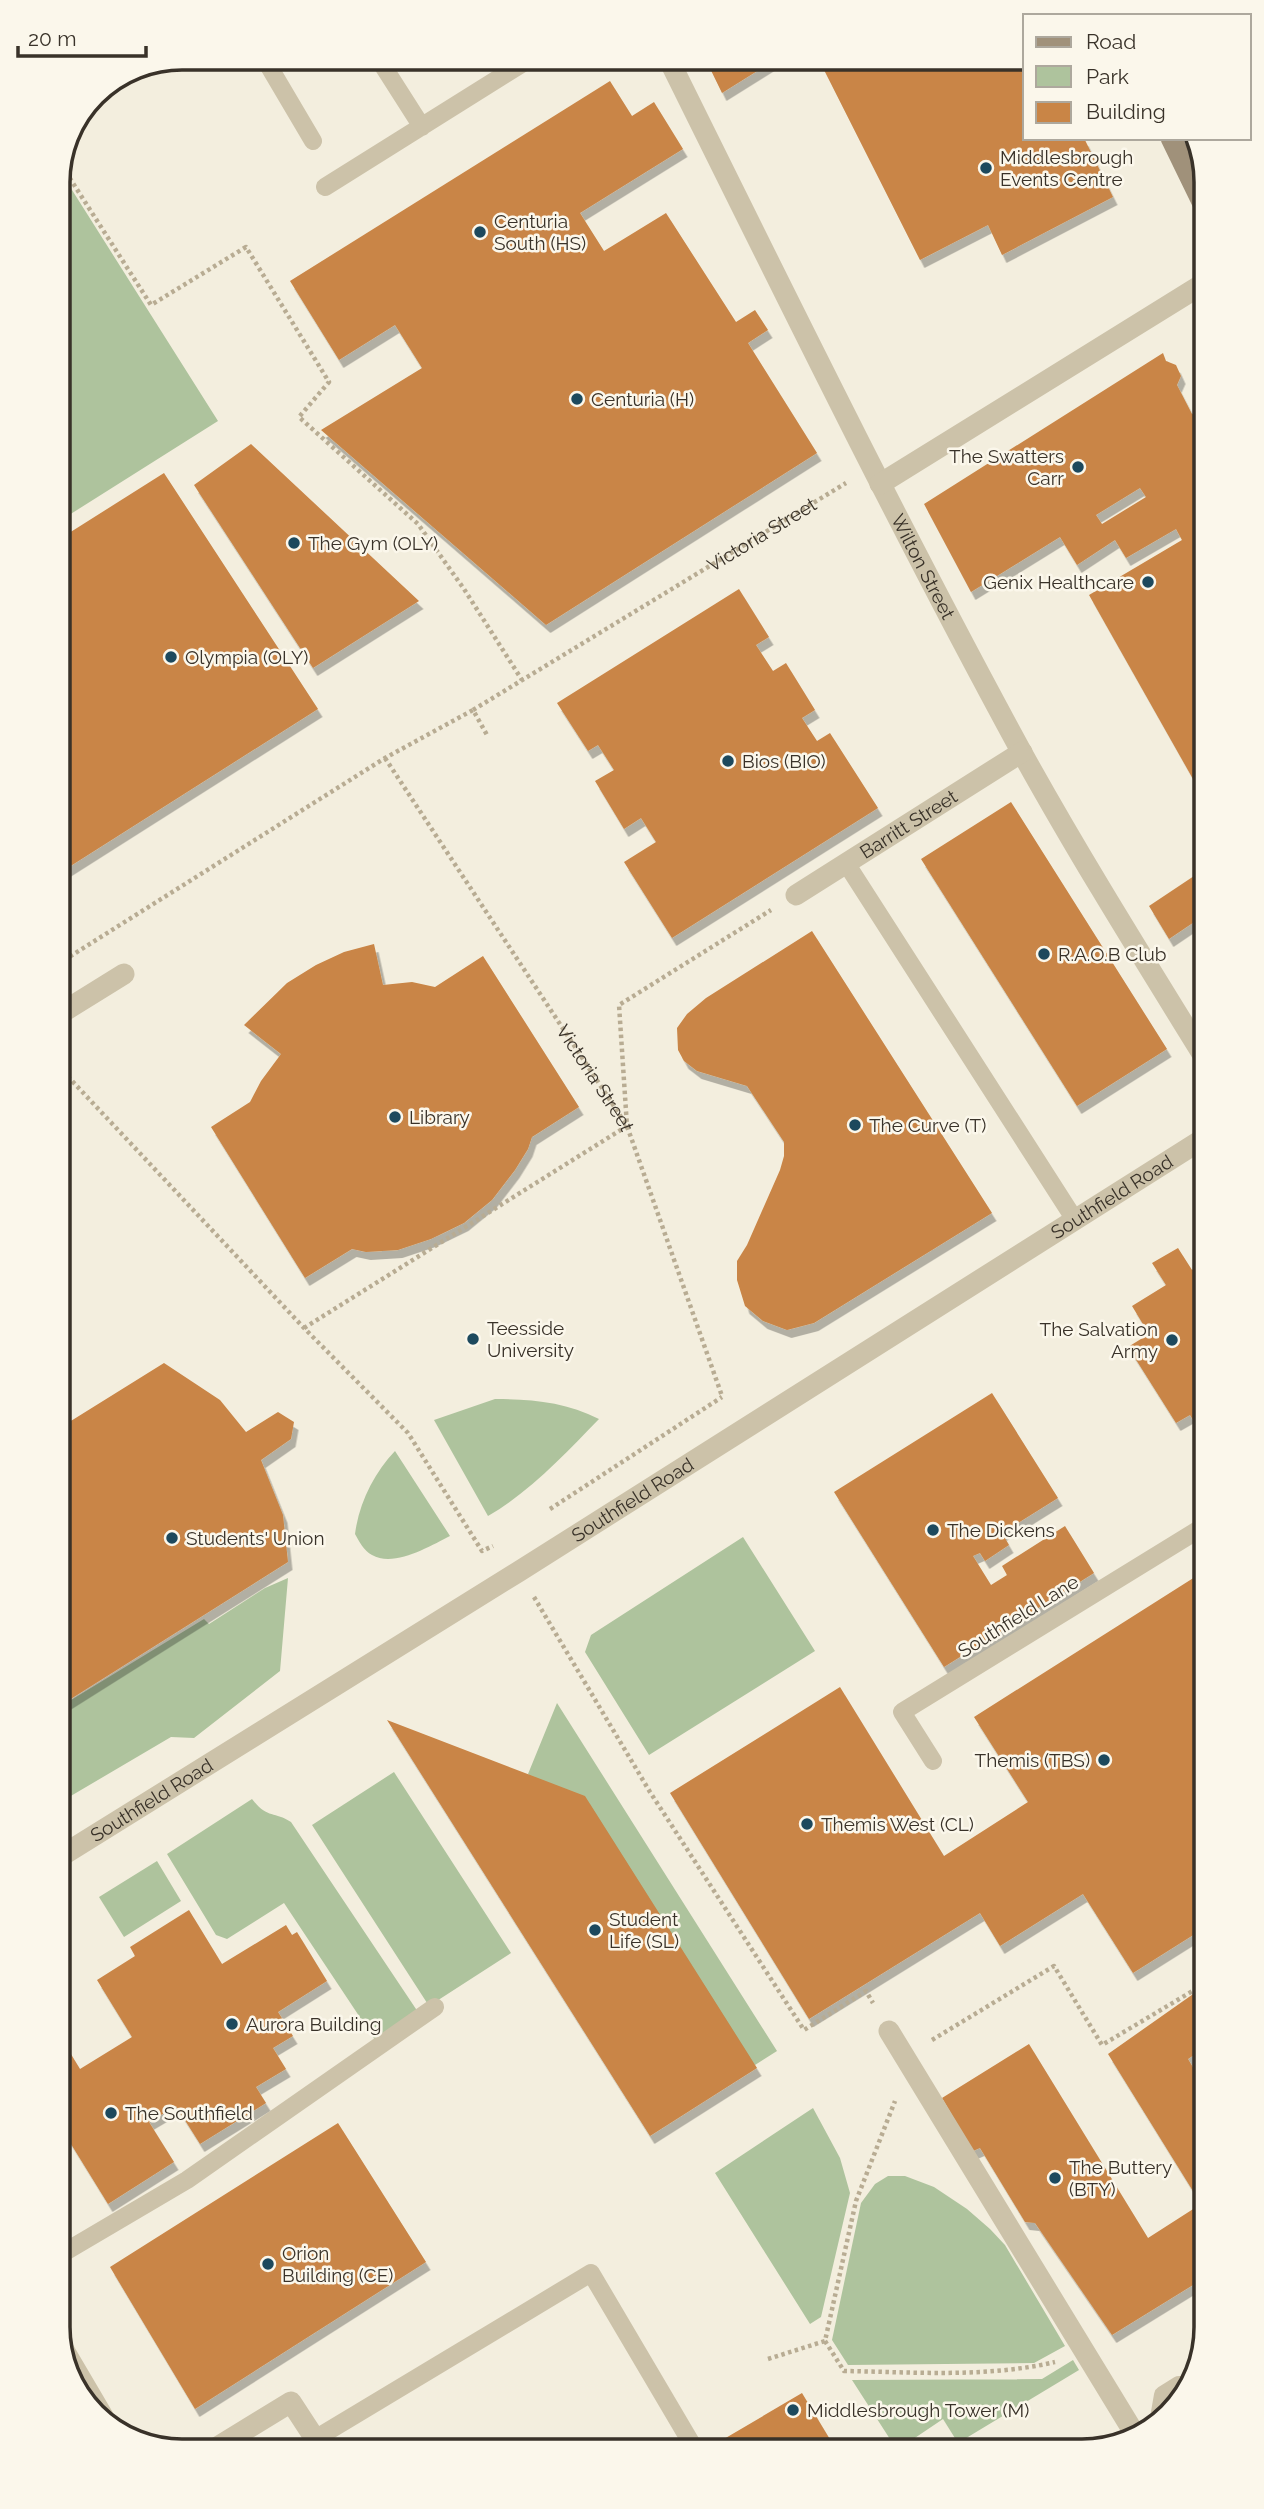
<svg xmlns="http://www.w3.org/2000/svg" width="1264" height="2509" font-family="Raleway,sans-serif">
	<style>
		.green { fill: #aec39d }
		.building { fill: #c98546; fill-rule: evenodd; filter: url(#shadow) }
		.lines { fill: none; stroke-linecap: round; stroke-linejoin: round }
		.path { stroke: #b8ac93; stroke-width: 4.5; stroke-dasharray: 3.5 3.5; stroke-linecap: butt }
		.lane { stroke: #ccc2a9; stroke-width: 18 }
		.street { stroke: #ccc2a9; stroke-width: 21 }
		.secondary { stroke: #a0917a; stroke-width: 21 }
		.poi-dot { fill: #1d495d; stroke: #fbf7eb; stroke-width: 2.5 }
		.labels { text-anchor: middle; stroke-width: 5; stroke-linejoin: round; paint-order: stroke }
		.poi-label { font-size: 19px; fill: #393229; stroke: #fbf7eb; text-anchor: start }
		.street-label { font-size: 19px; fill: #393229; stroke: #fbf7eb }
		.rim { fill: none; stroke: #393229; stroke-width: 3.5 }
	</style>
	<defs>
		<filter id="shadow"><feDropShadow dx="4.5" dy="8" stdDeviation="0" flood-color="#0004"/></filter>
	</defs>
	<rect width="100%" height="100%" fill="#f3eede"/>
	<!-- green -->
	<path class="green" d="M60 171 218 421 58 522V175Z
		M495 1399C532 1399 566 1402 599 1419 565 1454 531 1491 488 1516L434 1420Z
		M395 1451 450 1536C430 1546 394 1568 372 1555 364 1551 359 1541 355 1534 359 1503 374 1473 395 1451Z
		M743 1537 815 1651 649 1755 585 1652 591 1635Z
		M288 1578 280 1671 194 1738 171 1737 64 1800 58 1791V1708L204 1619 209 1624 265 1588Z
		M557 1703 777 2051 755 2065 528 1774Z
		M394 1772 511 1953 429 2006 312 1825Z
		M252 1799C267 1819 274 1811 291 1822L418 2012 375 2040 284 1903 227 1939 216 1935 167 1854Z
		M157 1861 181 1901 124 1937 99 1897Z
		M813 2108 840 2158 850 2193 821 2317 810 2324 715 2173Z
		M888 2176H905L934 2187 967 2209 990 2229 1005 2245 1065 2346 1034 2363 848 2365 832 2340 861 2203 875 2184Z
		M1073 2360 1079 2370 958 2443 943 2419 897 2450 852 2380 1042 2379Z"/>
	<!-- building -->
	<path class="building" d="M705 58H778L722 93Z
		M818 58H1024V138H1084L1113 197 1002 255 988 225 920 260Z
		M610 81 632 116 654 102 683 149 580 213 604 251 666 213 736 322 755 310 768 330 748 343 817 453 546 625 321 430 422 368 395 325 339 360 290 281Z
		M1163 353 1166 361 1176 365 1181 376 1177 385 1192 414 1202 416 1206 424V431L1203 438 1206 444V802L1089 595 1182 540 1176 529 1126 558 1115 540 1077 565 1060 537 971 592 924 504ZM1140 488 1146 497 1102 524 1096 515Z
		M251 444 419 601 313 668 194 485Z
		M164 473 318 709 58 874V540Z
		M739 589 769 637 756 645 773 671 786 663 815 710 802 718 817 741 830 733 878 808 672 938 624 862 656 842 641 818 624 829 595 781 614 770 598 745 588 751 557 703Z
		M1011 802 1167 1049 1077 1106 921 859Z
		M1206 868V914L1169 939 1149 906Z
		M812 931 992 1213 814 1323 787 1330 763 1321 745 1306 737 1280V1261L747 1245 780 1170 784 1156V1142L747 1086 697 1071 684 1061 678 1050 677 1028 687 1014 706 998Z
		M374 944 383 985 412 982 435 987 483 956 579 1107 532 1137 528 1149 515 1170 492 1200 464 1223 431 1239 398 1250 366 1252 352 1249 305 1278 211 1127 250 1102 261 1081 281 1054 244 1025 287 983 316 965 344 952Z
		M1178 1248 1192 1270 1206 1261V1441L1190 1415 1176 1423 1128 1347 1149 1334 1132 1306 1166 1285 1152 1263Z
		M164 1363 220 1400 246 1432 278 1412 294 1422 291 1439 261 1460 283 1515 288 1562 58 1707V1429Z
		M992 1393 1058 1498 1002 1533 1009 1545 985 1561 980 1553 973 1556 991 1585 1007 1575 1002 1566 1065 1526 1094 1573 944 1667 834 1492Z
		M1206 1570V1927L1133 1973 1083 1894 1000 1946 980 1913 809 2019 670 1793 840 1687 944 1856 1028 1802 974 1717Z
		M387 1720 585 1796 757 2068 650 2136Z
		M189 1910 222 1964 286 1925 292 1935 297 1932 327 1981 278 2012 293 2036 273 2048 286 2069 256 2087 266 2103 200 2144 176 2106 149 2122 174 2162 108 2204 58 2123V2033L80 2069 132 2037 97 1980 135 1956 130 1947Z
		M1206 1985V2047L1188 2059 1206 2089V2277L1112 2335 1035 2223 1025 2222 980 2148 973 2151 942 2098 1029 2044 1148 2238 1201 2204 1108 2054Z
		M338 2123 426 2262 195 2409 110 2267Z
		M802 2393 837 2451H715L712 2446Z"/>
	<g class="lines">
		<!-- path -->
		<g class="path">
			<path d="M62 166 151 305 246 247 329 382 299 417 418 524 464 589 522 680"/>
			<path id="s1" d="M473 710 846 483"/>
			<path id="s2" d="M385 758 627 1126 722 1396"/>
			<path d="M58 964 385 758 473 710 487 735"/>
			<path d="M58 1066 304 1328 408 1433 482 1551 493 1546"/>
			<path d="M304 1328 627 1126 619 1005 771 910"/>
			<path d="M550 1509 722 1397"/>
			<path d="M534 1597 650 1792 804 2030 866 1991 873 2003"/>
			<path d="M932 2040 1054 1966 1102 2045 1206 1983"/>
			<path d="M825 2341 844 2371C914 2372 987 2378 1055 2362"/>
			<path d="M768 2359 825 2341 856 2201 895 2101"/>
		</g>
		<!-- lane -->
		<path class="lane" d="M264 58 313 141
			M378 58 422 127
			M178 59 179 58
			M325 187 531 58
			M846 863 1075 1220
			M933 1761 902 1712 1206 1525
			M58 2256 187 2180 435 2007
			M61 2342 111 2427
			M1159 2418 1163 2395 1179 2385H1188
			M315 2439 591 2273 696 2451"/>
		<!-- street -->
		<g class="street">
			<path id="s3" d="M668 58C783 290 897 523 1021 751 1079 856 1143 958 1206 1060"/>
			<path d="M880 484 1206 282"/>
			<path id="s4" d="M796 895 1022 752"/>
			<path d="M58 1015 124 974"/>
			<path id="s5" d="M58 1858 518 1572 1206 1137"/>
			<path d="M889 2031 1136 2436"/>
			<path d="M211 2451 291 2402 323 2451"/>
		</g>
		<!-- secondary -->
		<path class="secondary" d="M1171 138 1206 210"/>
	</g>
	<!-- markers -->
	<g class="poi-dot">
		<circle cx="986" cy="168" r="7"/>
		<circle cx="480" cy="232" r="7"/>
		<circle cx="577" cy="399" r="7"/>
		<circle cx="1078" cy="467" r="7"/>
		<circle cx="294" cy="543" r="7"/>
		<circle cx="1148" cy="582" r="7"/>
		<circle cx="171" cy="657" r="7"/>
		<circle cx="728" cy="761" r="7"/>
		<circle cx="1044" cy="954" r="7"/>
		<circle cx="395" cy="1117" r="7"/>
		<circle cx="855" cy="1125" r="7"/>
		<circle cx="473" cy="1339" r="7"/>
		<circle cx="1172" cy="1340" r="7"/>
		<circle cx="933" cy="1530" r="7"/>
		<circle cx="172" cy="1538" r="7"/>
		<circle cx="1104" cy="1760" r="7"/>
		<circle cx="807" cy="1824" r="7"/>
		<circle cx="595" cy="1930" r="7"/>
		<circle cx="232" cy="2024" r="7"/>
		<circle cx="111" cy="2113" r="7"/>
		<circle cx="1055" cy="2178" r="7"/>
		<circle cx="268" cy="2264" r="7"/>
		<circle cx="793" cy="2410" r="7"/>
	</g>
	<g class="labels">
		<!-- poi labels -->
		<g class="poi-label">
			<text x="1000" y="164">Middlesbrough<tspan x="1000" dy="22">Events Centre</tspan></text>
			<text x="494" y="228">Centuria<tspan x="494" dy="22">South (HS)</tspan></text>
			<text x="591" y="406">Centuria (H)</text>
			<text x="1064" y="463" text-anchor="end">The Swatters<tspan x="1064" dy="22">Carr</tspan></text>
			<text x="308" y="550">The Gym (OLY)</text>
			<text x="1134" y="589" text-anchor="end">Genix Healthcare</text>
			<text x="185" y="664">Olympia (OLY)</text>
			<text x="742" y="768">Bios (BIO)</text>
			<text x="1058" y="961">R.A.O.B Club</text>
			<text x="409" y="1124">Library</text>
			<text x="869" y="1132">The Curve (T)</text>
			<text x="487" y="1335">Teesside<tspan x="487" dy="22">University</tspan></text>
			<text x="1158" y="1336" text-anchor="end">The Salvation<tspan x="1158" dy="22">Army</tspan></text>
			<text x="947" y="1537">The Dickens</text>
			<text x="186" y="1545">Students' Union</text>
			<text x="1090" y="1767" text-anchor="end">Themis (TBS)</text>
			<text x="821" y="1831">Themis West (CL)</text>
			<text x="609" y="1926">Student<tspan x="609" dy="22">Life (SL)</tspan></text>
			<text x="246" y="2031">Aurora Building</text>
			<text x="125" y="2120">The Southfield</text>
			<text x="1069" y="2174">The Buttery<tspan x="1069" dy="22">(BTY)</tspan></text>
			<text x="282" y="2260">Orion<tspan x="282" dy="22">Building (CE)</tspan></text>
			<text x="807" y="2417">Middlesbrough Tower (M)</text>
		</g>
		<!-- street labels -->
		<g class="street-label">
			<text dy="7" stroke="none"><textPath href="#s1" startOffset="338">Victoria Street</textPath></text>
			<text dy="7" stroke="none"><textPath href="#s3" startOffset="569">Wilton Street</textPath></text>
			<text dy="7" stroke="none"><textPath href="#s4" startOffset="133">Barritt Street</textPath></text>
			<text dy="7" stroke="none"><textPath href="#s2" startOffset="383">Victoria Street</textPath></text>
			<text dy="7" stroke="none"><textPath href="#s5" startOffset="1244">Southfield Road</textPath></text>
			<text dy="7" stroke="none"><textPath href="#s5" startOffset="677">Southfield Road</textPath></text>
			<text transform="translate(1018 1616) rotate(-32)" y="7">Southfield Lane</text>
			<text dy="7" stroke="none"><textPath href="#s5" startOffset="110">Southfield Road</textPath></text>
		</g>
	</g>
	<!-- crop -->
	<path d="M0 0H1264V2509H0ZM182 70H1082A112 112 0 0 1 1194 182V2327A112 112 0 0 1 1082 2439H182A112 112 0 0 1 70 2327V182A112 112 0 0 1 182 70Z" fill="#fbf7eb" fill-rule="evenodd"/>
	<path class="rim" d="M182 70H1082A112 112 0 0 1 1194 182V2327A112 112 0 0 1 1082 2439H182A112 112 0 0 1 70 2327V182A112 112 0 0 1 182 70Z"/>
	<!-- legend -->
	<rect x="1023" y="14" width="228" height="126" fill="#fbf7eb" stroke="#ada89d" stroke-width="2"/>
	<rect x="1036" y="37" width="35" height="10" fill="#a0917a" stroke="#ada89d" stroke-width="2"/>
	<text x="1086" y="49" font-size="21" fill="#393229">Road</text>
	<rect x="1036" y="66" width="35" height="21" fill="#aec39d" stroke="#ada89d" stroke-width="2"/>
	<text x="1086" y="84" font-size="21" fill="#393229">Park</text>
	<rect x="1036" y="102" width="35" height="21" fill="#c98546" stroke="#ada89d" stroke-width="2"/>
	<text x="1086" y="119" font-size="21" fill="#393229">Building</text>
	<!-- scale -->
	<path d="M18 46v10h128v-10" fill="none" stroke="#393229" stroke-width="3.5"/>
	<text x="28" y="46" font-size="21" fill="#393229" stroke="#fbf7eb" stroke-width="5" paint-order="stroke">20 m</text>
</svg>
